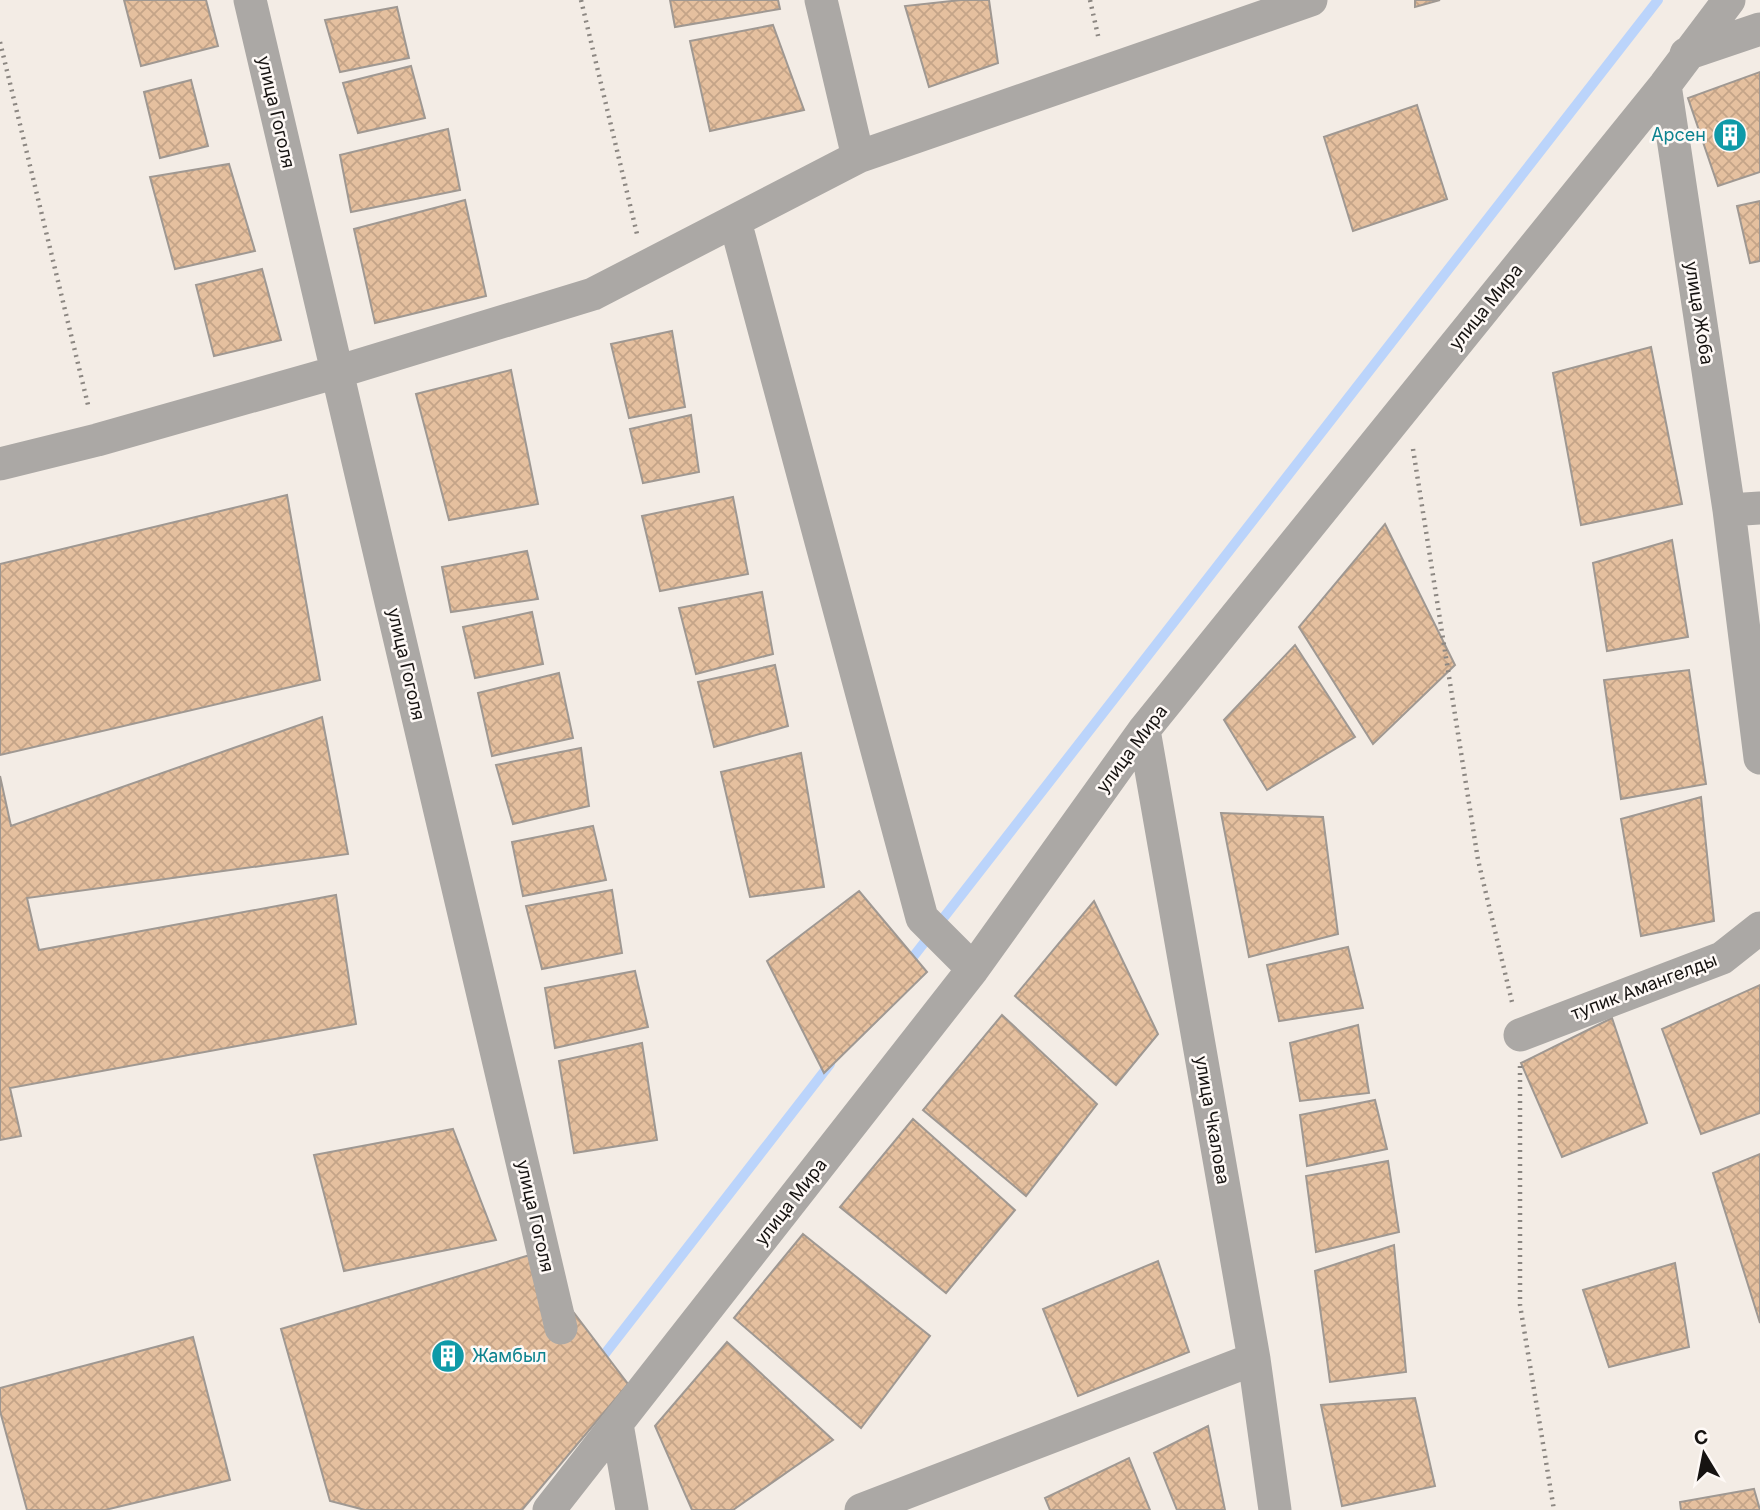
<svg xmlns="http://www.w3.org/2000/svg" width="1760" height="1510" font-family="Inter,sans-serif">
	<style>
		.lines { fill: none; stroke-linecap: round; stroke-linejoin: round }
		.stream { stroke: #bbd4fb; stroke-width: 10 }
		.building { fill: url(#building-cross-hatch); stroke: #9f9892; stroke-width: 2 }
		.path { stroke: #8c8782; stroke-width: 4.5; stroke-dasharray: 2 5; stroke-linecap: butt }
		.minor { stroke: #aba8a5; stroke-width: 33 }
		.labels { text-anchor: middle; stroke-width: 5; stroke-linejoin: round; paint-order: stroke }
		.street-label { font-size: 18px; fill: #161311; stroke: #fef9f6 }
		.culture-label { font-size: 18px; fill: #0d838f; stroke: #fef9f6; text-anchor: end }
	</style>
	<defs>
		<pattern id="building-cross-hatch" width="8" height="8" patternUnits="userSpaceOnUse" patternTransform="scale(1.75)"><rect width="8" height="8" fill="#e5c09f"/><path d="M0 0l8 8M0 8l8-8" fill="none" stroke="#c4a488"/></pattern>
	</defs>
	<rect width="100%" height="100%" fill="#f3ece5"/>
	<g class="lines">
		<!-- stream -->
		<path class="stream" d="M906 966 1658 0
			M597 1364 830 1064"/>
	</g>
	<!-- building -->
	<path class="building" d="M124 0H206L218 46 141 66Z
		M670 0H778L780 9 675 27Z
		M961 0H989L998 63 929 87 905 6Z
		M1415 0H1440L1415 7Z
		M397 7 409 58 340 72 325 20Z
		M773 25 804 110 710 131 690 41Z
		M411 66 425 118 358 133 343 83Z
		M1760 72V172L1718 186 1688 98Z
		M191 80 208 146 160 158 144 92Z
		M1417 105 1447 199 1353 231 1324 137Z
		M448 129 460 190 351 212 340 155Z
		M229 164 255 251 175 269 150 177Z
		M465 200 486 296 375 323 354 229Z
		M1760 201V261L1750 263 1737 206Z
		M262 269 281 340 214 356 196 285Z
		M672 331 685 407 629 418 611 344Z
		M1651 347 1682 504 1581 525 1553 373Z
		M511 370 538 504 449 520 416 394Z
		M691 415 699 472 643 483 630 429Z
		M287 495 320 680 0 755V564Z
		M733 497 748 574 660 591 642 516Z
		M1385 524 1455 665 1373 744 1299 627Z
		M1672 540 1688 637 1607 651 1593 563Z
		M527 551 538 599 451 612 442 567Z
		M762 592 773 654 696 674 679 608Z
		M532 612 543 664 475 678 463 627Z
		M1295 645 1355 737 1267 790 1224 720Z
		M775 665 788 726 714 747 698 682Z
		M1689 670 1706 784 1621 799 1604 680Z
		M559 673 573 738 492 756 478 693Z
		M322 717 348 854 27 898 39 950 336 895 356 1024 10 1088 21 1136 0 1140V776L11 826Z
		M581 748 589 806 513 824 496 765Z
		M801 753 824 887 750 897 721 772Z
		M1701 797 1714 921 1641 936 1621 819Z
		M1221 813 1323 817 1338 934 1249 957Z
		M593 826 606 880 523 896 512 842Z
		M612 890 622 953 542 969 526 906Z
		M859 891 927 972 824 1073 767 961Z
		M1094 901 1158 1034 1116 1085 1015 996Z
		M1348 947 1363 1008 1279 1021 1267 965Z
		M635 971 648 1027 555 1048 545 988Z
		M1760 985V1113L1701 1134 1662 1029Z
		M1002 1015 1097 1104 1026 1196 923 1110Z
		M1612 1018 1647 1123 1562 1157 1521 1063Z
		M1358 1025 1369 1093 1300 1101 1290 1043Z
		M642 1043 657 1140 574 1153 559 1061Z
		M1375 1100 1387 1149 1307 1166 1300 1115Z
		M913 1119 1015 1210 946 1293 840 1207Z
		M453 1129 496 1240 344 1271 314 1155Z
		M1760 1154V1323L1713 1173Z
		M1388 1161 1399 1232 1316 1252 1306 1176Z
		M803 1234 930 1336 861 1428 734 1318Z
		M1394 1245 1406 1372 1330 1382 1315 1271Z
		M530 1255 628 1384 522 1510H365L330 1501 281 1329Z
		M1158 1261 1189 1352 1078 1396 1043 1309Z
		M1675 1263 1689 1347 1609 1367 1583 1290Z
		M193 1337 230 1480 105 1510H27L0 1411V1388Z
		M727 1342 833 1440 733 1510H692L655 1426Z
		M1415 1398 1435 1486 1342 1506 1321 1405Z
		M1208 1426 1225 1510H1177L1154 1453Z
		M1129 1458 1150 1510H1050L1045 1498Z
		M1754 1489 1760 1510H1681L1680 1502Z"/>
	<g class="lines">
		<!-- path -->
		<path class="path" d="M581 0 637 234
			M1090 0 1099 40
			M0 42 89 409
			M1413 449 1478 860 1512 1002
			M1520 1066V1305L1554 1510"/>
		<!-- minor -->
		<path class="minor" d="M250 0 561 1328
			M821 0 858 157
			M1686 54 1760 29
			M1665 85 1729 510 1760 508
			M735 221 922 918 973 969
			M0 464 97 440 337 372 593 294 858 157 1311 0
			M1729 510 1760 758
			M1144 730 1254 1359 1275 1510
			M1520 1035 1722 958 1760 928
			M617 1424 632 1510
			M549 1510 973 969 1144 730 1665 85 1729 0
			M861 1510 1254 1359"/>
	</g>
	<!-- icons -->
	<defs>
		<g id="building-disc" transform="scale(1.75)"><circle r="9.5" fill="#0f9aa8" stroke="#fef9f6"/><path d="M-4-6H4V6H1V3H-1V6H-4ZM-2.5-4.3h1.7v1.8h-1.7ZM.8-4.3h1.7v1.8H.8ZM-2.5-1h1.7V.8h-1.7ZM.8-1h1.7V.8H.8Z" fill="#fff"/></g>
	</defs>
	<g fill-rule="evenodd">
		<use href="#building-disc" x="1730" y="135"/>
		<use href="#building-disc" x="448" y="1356"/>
	</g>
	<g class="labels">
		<!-- street labels -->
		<g class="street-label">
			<text transform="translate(276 112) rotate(77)" y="6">улица Гоголя</text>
			<text transform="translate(1486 307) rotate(-51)" y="6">улица Мира</text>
			<text transform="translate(1699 313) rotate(81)" y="6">улица Жоба</text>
			<text transform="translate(406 664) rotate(77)" y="6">улица Гоголя</text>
			<text transform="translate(1132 749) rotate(-53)" y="6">улица Мира</text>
			<text transform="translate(1644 987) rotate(-21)" y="6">тупик Амангелды</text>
			<text transform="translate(1212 1120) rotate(80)" y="6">улица Чкалова</text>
			<text transform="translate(791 1202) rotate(-52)" y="6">улица Мира</text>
			<text transform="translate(535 1216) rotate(77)" y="6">улица Гоголя</text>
		</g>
		<!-- culture labels -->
		<g class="culture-label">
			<text x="1706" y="141">Арсен</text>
			<text x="472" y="1362" text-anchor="start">Жамбыл</text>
		</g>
	</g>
	<!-- north arrow -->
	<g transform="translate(1704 1454) rotate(350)" stroke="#fef9f6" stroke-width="5" paint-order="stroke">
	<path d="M0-5L12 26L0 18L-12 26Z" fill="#161311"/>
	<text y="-10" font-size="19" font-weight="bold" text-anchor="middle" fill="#161311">С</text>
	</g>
</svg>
